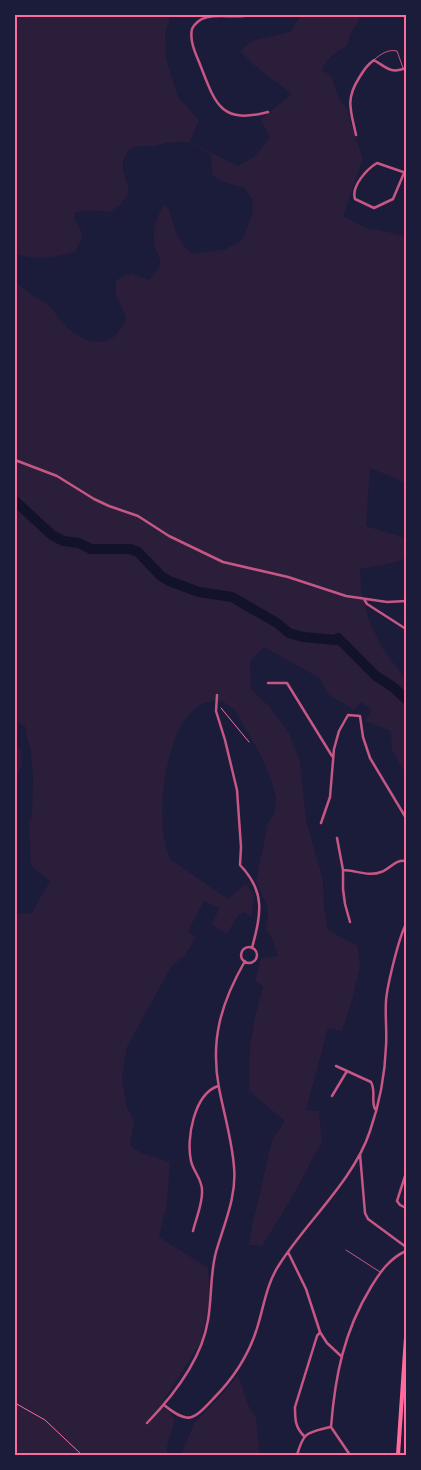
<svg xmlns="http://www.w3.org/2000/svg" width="421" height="1470" font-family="Arial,sans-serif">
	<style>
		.green { fill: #2a1e3b }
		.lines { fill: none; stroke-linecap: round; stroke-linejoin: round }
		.river { stroke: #12122b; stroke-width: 10 }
		.path { stroke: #ff6b9d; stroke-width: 1 }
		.service { stroke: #c65784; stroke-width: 1 }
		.minor { stroke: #c65784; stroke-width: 2.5 }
		.secondary { stroke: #ff6b9d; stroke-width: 4 }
		.neatline { fill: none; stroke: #ff6b9d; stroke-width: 2 }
	</style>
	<rect width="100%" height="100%" fill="#1b1b3a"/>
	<!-- green -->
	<path class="green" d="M15 15H171L165 34 166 59 178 97 199 120 190 142 238 166 255 156 270 137 262 123V118L292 94 254 65 240 51 251 41 290 32 301 15H360L356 26 352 30 347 46C336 52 327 58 322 70L331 76 340 101 346 107 355 137 363 158 343 216 364 227 406 236V483L370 468 366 526 406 538V558L392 563 360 569 361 588 368 618 381 646 406 680V773L392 751 391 731 365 721 372 709 360 702 354 710 329 695 319 678 264 647 250 661 251 689 271 708 289 733 300 761 306 820 323 880 324 906 328 930 358 946 360 967 353 997 342 1031 328 1028 306 1110 319 1111 322 1141 294 1194 262 1246 249 1245 252 1227 272 1140 285 1121 249 1091 250 1044 256 1013 263 987 255 981 261 958 278 956 271 936 266 929 268 916 267 906 256 881 268 823 274 814 276 798 272 782 260 754 235 710 222 701C212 701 202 702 193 710 164 736 153 826 171 860L228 899 246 884 254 896 252 917 243 912 237 917 227 934 212 925 219 908 204 901 188 931 196 938 185 955 171 967 127 1047 122 1077 127 1108 134 1120 130 1145 141 1153 170 1162 167 1204 159 1237 208 1268 210 1298 201 1342 160 1406 169 1412 175 1420 168 1443 166 1455H15V913L31 914 50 881 31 866 29 822 32 816 33 778 31 753 25 726 15 721V281C25 292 37 297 49 306 55 311 58 319 64 324 85 347 116 351 126 317L116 295V280L131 273 149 280C169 259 156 260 154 240 153 229 158 213 164 205L169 208C174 225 177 244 194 254L226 249 242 240 253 212 252 198 244 188 220 181 212 174 211 154 188 142H171L154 146H138L129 150 123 160V169L129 190 128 195 121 204 110 212 85 210 75 213 74 217 83 236 75 252C55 257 35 262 15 253Z
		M15 746 21 750 22 764 15 781Z
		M238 1375 248 1405 256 1417 260 1455H181L194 1423 220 1397Z"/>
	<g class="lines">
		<!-- river -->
		<path class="river" d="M15 501 52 535 63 541 79 543 91 549H130L138 552 161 576 169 581 199 592 232 597 277 623 289 633 303 637 335 640 338 638 376 676 393 687 406 699"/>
		<!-- path -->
		<path class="path" d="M221 708 249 742
			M15 1403 45 1420 82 1455"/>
		<!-- service -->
		<path class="service" d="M375 59C381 54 388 49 397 51L403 68
			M346 1250 380 1272"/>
		<!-- minor -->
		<path class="minor" d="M250 15C231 20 202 8 192 29 189 42 197 56 201 67 216 106 222 124 268 112
			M356 135C351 111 345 100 359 78 364 70 367 65 374 60 387 68 391 74 406 68
			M404 173 393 199 374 208 355 199C351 186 367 169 377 163L406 173
			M15 460 57 476 94 499 109 506 138 516 169 536 223 562 288 577 346 596 387 602 406 601
			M364 599 367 604 406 629
			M268 683H287L332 756
			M217 695 216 711 225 740 237 790 241 847 240 865C266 892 261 914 252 948
			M321 823 330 797 334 749 339 731 348 715 360 716 363 737 370 758 406 818
			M337 838 343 870V889L345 904 350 922
			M343 870C355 870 369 877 381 872 390 869 395 859 406 861
			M241 955a8 8 0 1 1 16 0a8 8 0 1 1-16 0Z
			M336 1066 371 1082C376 1091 371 1101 375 1109
			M332 1096 347 1071
			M360 1154 365 1213 368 1219 406 1247
			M406 1173 397 1201 400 1205 406 1208
			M193 1231C196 1218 203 1203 202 1190 202 1179 193 1171 191 1161 186 1139 194 1094 218 1086
			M288 1252 306 1289 320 1332 327 1343 341 1356
			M164 1405C189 1425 193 1420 213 1399 234 1378 250 1353 258 1325 264 1305 267 1283 279 1265 306 1222 354 1180 370 1131 379 1105 385 1074 386 1046 387 1031 385 1016 386 1001 387 986 399 937 406 924
			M147 1423C174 1395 202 1359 208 1320 212 1297 210 1274 216 1252 224 1224 237 1196 234 1167 232 1140 224 1114 219 1088 210 1040 221 1003 245 961
			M304 1436C295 1427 295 1419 295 1407L317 1336 320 1332
			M297 1455C304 1431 307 1433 330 1427
			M350 1455 331 1427C335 1376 344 1331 371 1287 380 1272 390 1258 406 1251"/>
		<!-- secondary -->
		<path class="secondary" d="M398 1455 406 1337"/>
	</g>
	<!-- border -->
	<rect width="421" height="1470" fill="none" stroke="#1b1b3a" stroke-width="32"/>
	<rect x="16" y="16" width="389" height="1438" class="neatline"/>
</svg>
